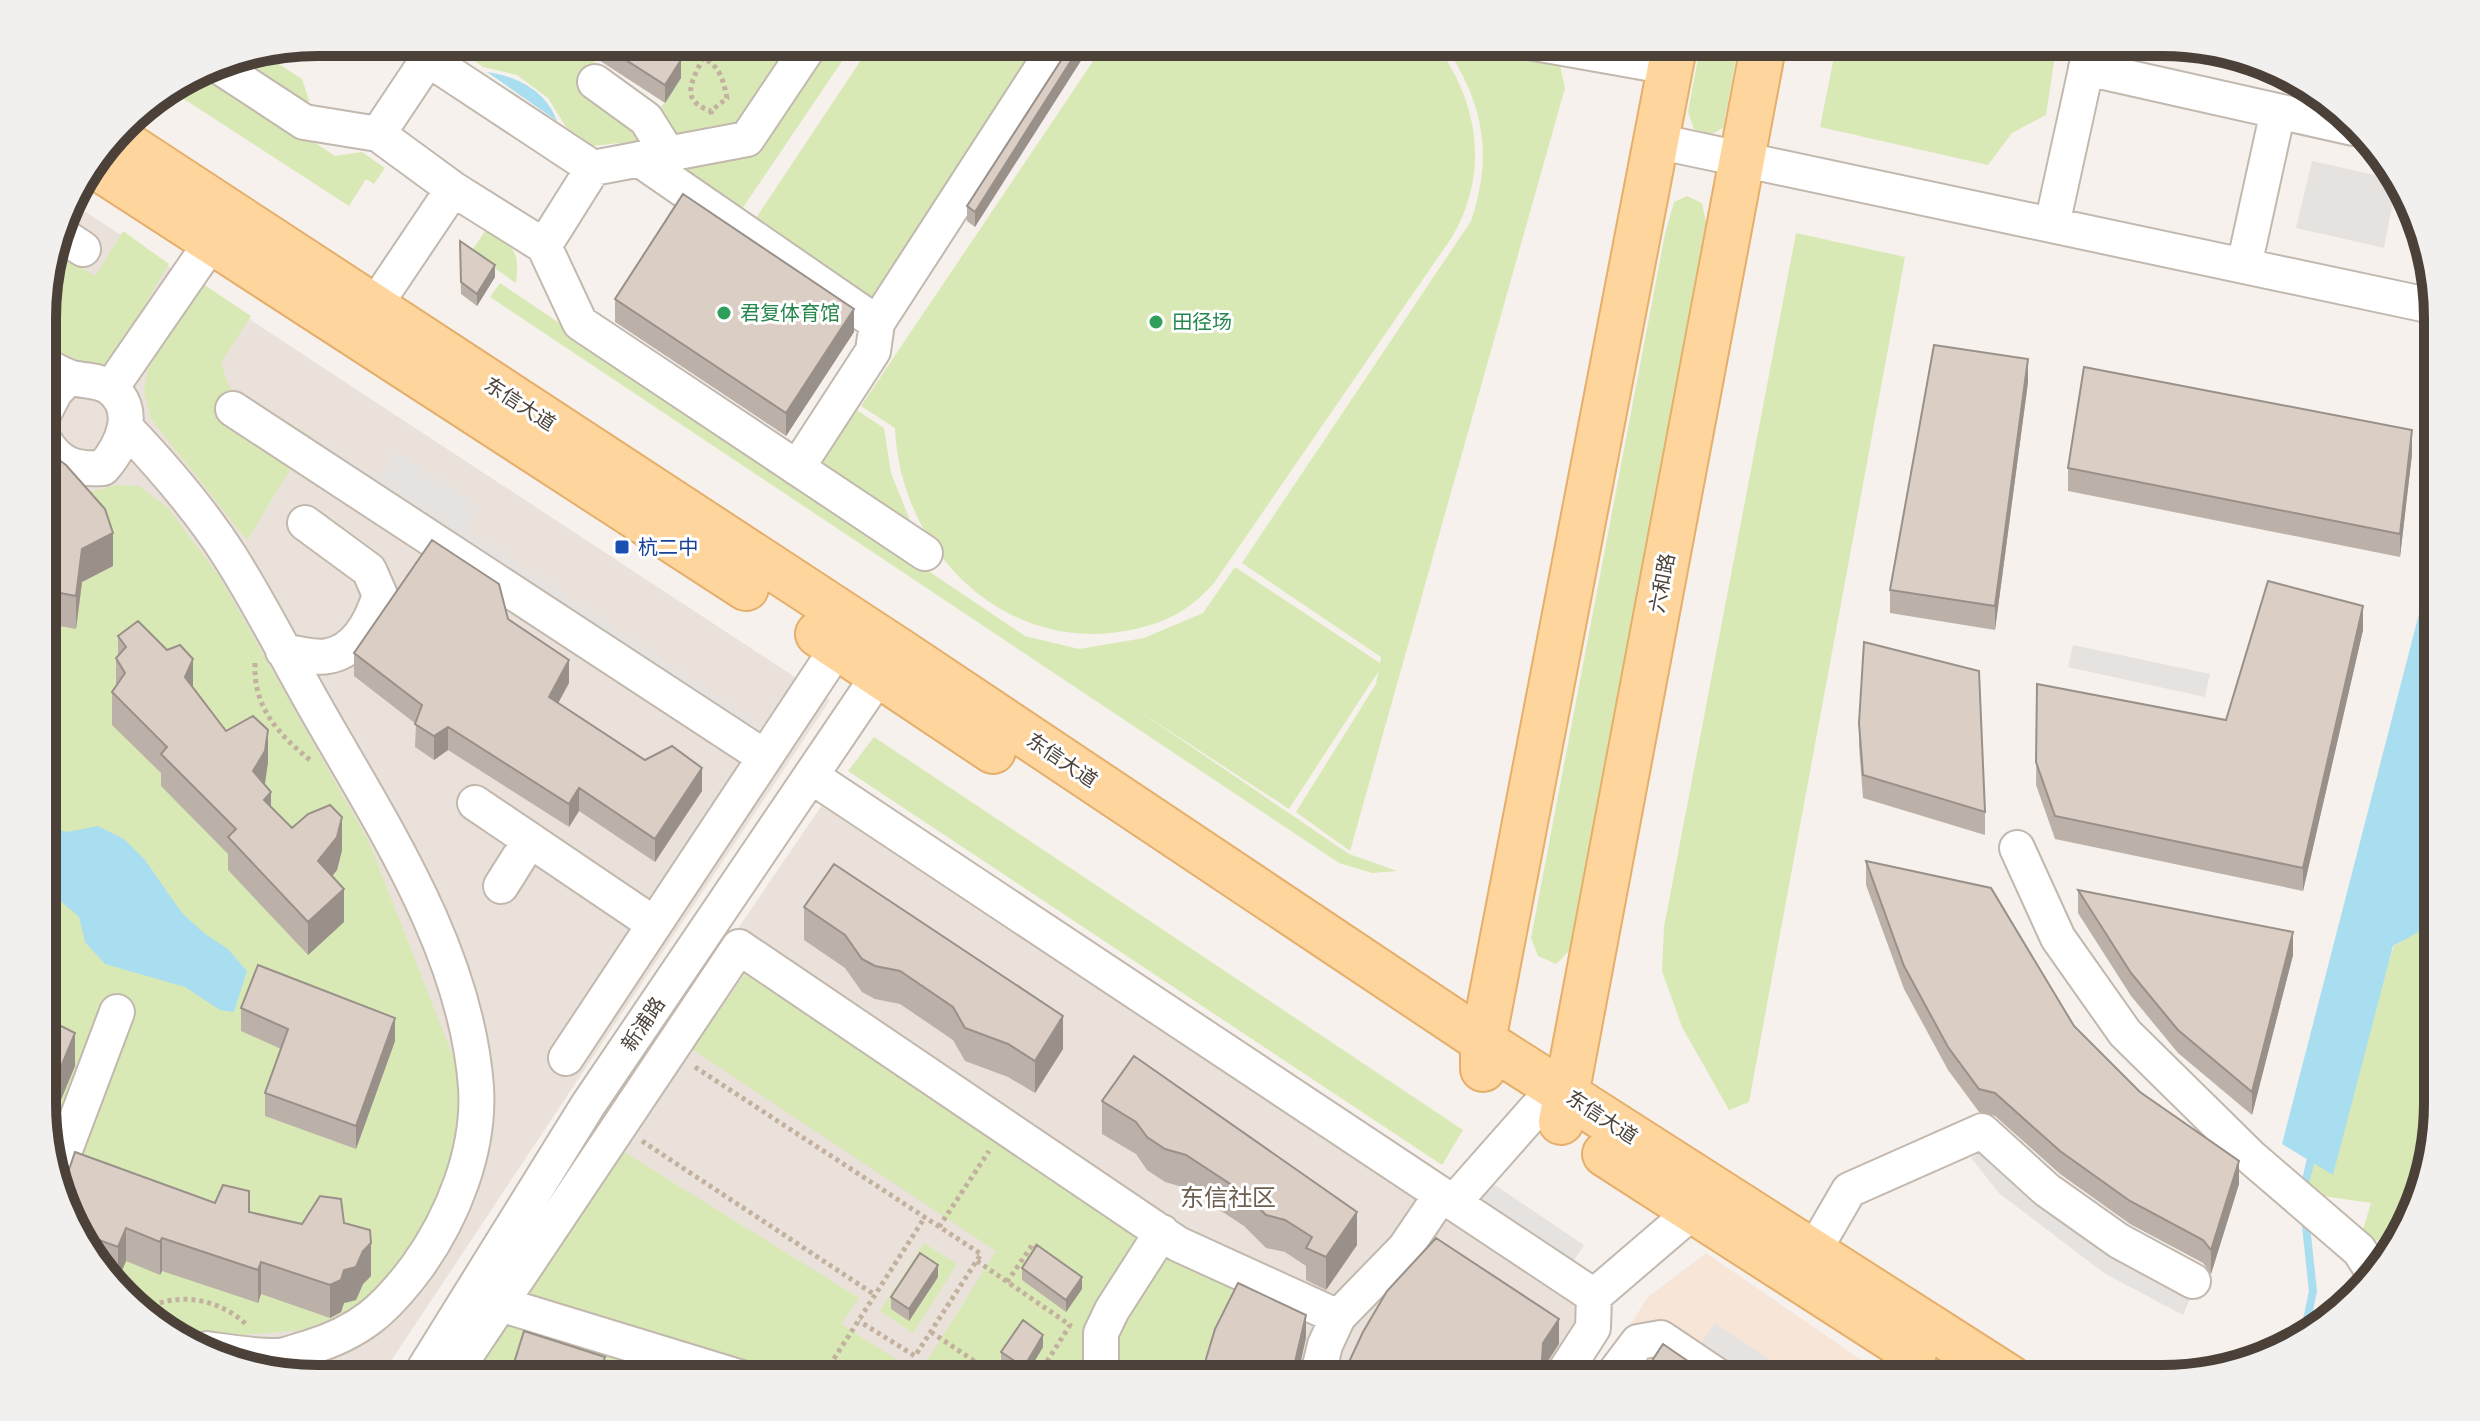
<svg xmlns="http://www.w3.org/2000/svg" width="2480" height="1421" font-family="Lato,'Noto Sans SC',sans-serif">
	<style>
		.residential { fill: #eae2da }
		.commercial { fill: #f7e5d8 }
		.green { fill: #d9e9b5 }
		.parking { fill: #e5e2e0 }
		.water { fill: #a9def1 }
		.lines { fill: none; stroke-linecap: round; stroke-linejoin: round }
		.stream { stroke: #a9def1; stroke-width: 8 }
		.minor-casing { stroke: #c2b8ae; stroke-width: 38 }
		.major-casing { stroke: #e5af6b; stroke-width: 48 }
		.path { stroke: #c3b19f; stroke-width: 5; stroke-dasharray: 4 4; stroke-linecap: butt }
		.minor { stroke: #fff; stroke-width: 34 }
		.major { stroke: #fed59c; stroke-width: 44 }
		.wall { fill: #bcb1a9 }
		.shaded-wall { fill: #999089 }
		.building { fill: #dbcec4; stroke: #999089; stroke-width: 2 }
		.leisure-dot { fill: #2e9e5b; stroke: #fff; stroke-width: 3 }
		.transit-dot { fill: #1a4fb4; stroke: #fff; stroke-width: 3 }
		.labels { text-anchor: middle; stroke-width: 6; stroke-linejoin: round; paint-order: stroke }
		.leisure-label { font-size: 20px; fill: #27864d; stroke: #fff; text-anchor: start }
		.street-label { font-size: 20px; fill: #4b4139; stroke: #fff }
		.transit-label { font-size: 20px; fill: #164399; stroke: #fff; text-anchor: start }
		.quarter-label { font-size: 24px; fill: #6d5e50; stroke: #fff }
		.rim { fill: none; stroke: #4b4139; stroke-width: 10 }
	</style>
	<rect width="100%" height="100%" fill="#f6f1ec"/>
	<!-- residential -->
	<path class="residential" d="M69 201 830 700 379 1379H317L180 1342 89 1257 44 1139V282Z
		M822 805 1575 1303 1578 1329 1545 1379H431Z"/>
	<!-- commercial -->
	<path class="commercial" d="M1706 1253 1889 1379H1594L1649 1296Z"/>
	<!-- green -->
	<path class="green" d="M450 42H564L599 65 582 90 649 138 635 151 620 143 593 146 566 127 548 98 517 75 483 67Z
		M627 42H782L795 51 745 130 670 146 654 118 681 78Z
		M822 42H855L740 212 673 171 752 147Z
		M873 42H1052L878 307 754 221Z
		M1106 42H1434C1479 101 1490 172 1452 237L1214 583C1187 613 1163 624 1125 631 1001 653 900 548 895 428L861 406Z
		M1442 42H1555L1565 88 1350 851 1296 812 1376 684 1378 672 1289 809 1136 709 1349 854 1397 871 1372 873 1339 863 490 297 500 283 1025 636 1079 649 1144 638 1203 613 1235 567 1380 663 1381 657 1242 563 1471 221C1494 154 1483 99 1442 42Z
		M1701 42H1739L1723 128 1710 135 1694 129 1688 112Z
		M1837 42H2057L2046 115 2012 133 1988 165 1820 127Z
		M262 53 302 79 309 100 301 112 225 60Z
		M203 69 335 156 362 152 385 168 374 184 366 179 349 206 170 90Z
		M1687 196 1702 203 1706 222 1570 950 1556 964 1538 956 1531 938 1665 234 1674 202Z
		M123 231 169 264 108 366 81 362 44 343V282L54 251 95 276Z
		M485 231C514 249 520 247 516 283L471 252Z
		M1796 233 1905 257 1749 1102 1729 1110 1682 1027 1662 971 1664 927Z
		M200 282 251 316 221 362 229 387 311 436 247 540 151 419 144 390 148 369Z
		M852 407 884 428 891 473 912 525 812 464Z
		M44 461 89 492 117 485 139 486 168 508 219 576 369 842 457 1067 461 1124 453 1166 406 1262 358 1308 302 1330 242 1335 164 1327 89 1257 44 1139Z
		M874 737 1463 1130 1442 1165 848 771Z
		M2433 922H2437V1121L2401 1241 2396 1246 2361 1236 2371 1203 2303 1193 2394 946Z
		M748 970 1173 1261 1234 1287 1196 1379H473L621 1150 859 1298 841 1324 919 1374 996 1251 692 1049Z
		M924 1243 957 1264 913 1333 880 1311Z"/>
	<!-- parking -->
	<path class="parking" d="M2312 161 2397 180 2384 248 2296 228Z
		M311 436 377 478 396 452 481 506 467 529 760 725 736 761 292 467Z
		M2073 645 2210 674 2205 697 2068 667Z
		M1992 1144 2194 1289 2183 1315 2104 1273 2000 1194 1971 1158Z
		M1492 1183 1584 1245 1573 1262 1480 1201Z
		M1715 1323 1799 1379H1744L1698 1348Z"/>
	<!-- water -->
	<path class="water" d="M487 72C517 76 546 91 557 121Z
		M2437 544V922L2393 946 2333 1175 2282 1144Z
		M44 825 67 832 98 826 124 839 145 860 182 913 205 934 228 949 247 971 234 1012 220 1010 185 987 105 964 85 942 79 917 44 887Z"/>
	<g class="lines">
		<!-- stream -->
		<path class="stream" d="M2303 1192 2313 1151
			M2303 1339 2313 1291 2305 1217"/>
		<!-- minor casing -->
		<g class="minor-casing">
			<path id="minor" d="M1529 42 1670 67
				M214 63 304 122 378 134
				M2086 68 2353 128
				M595 82 646 119 668 154
				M1656 141 2437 307
				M639 159 877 323
				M453 189 544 246 593 168
				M2052 225 2092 42
				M59 233 83 249
				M544 246 580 323 925 553
				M2244 266 2278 111
				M373 308 453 189 378 134 428 59 593 168 747 139 812 42
				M44 365C53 369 63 376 72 378 84 381 98 380 109 387 140 409 122 446 103 468 75 470 59 465 44 440
				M111 388 211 243
				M233 409 763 756
				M44 413 55 392 69 377
				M126 428C164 468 199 508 229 555 261 605 288 660 318 712 384 828 466 951 476 1087 480 1150 453 1217 417 1267 385 1310 360 1332 308 1348 299 1350 289 1355 279 1356 256 1357 230 1352 207 1349
				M797 468 873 351 877 323 1059 42
				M283 651C296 653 316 659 328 656 357 651 372 620 380 595L369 570 305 523
				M811 776 1594 1296
				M475 803 654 924
				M2017 848 2058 938 2125 1033 2252 1158 2359 1250 2372 1270
				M501 886 530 840
				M566 1058 838 647
				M57 1171 117 1012
				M1453 1203 1536 1109
				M1813 1252 1849 1190 1982 1131 2047 1190 2119 1241 2193 1281
				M500 1304 745 1379
				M418 1379 588 1105 879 675
				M454 1379 458 1367 739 947 1178 1244 1338 1317
				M1101 1379V1333L1112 1310 1162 1232
				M1317 1379 1325 1345 1338 1317 1405 1248 1441 1195
				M1560 1379 1593 1328 1594 1296 1692 1212
				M1610 1379 1638 1342 1661 1338 1722 1379"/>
		</g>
		<!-- major casing -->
		<g class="major-casing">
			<path id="major" d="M115 137 898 650 1483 1041 2010 1378
				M94 165 746 588
				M818 634 993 751
				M1483 1069V1041L1675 42
				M1561 1122 1764 42
				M1605 1154 1914 1353"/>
		</g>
		<!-- path -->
		<path class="path" d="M681 42C708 66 719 56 727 98L711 111 712 117
			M707 42C705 69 669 97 711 111
			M255 663C253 707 278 734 310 760
			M695 1067 981 1254 915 1356 859 1321
			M642 1141 875 1295
			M939 1227 989 1151
			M977 1261 1070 1325 1036 1379
			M1007 1282 1033 1244 1040 1249
			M145 1309C179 1291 220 1299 247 1325
			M931 1332 1001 1379
			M821 1379 925 1217"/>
		<!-- minor -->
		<use href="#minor" class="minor"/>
		<!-- major -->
		<use href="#major" class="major"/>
	</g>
	<!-- wall -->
	<path class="wall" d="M571 42H654L681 78 665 103Z
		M1073 42 975 227 967 221V206Z
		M460 241 495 277 477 306 461 294Z
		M615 299 854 332 786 436 615 322Z
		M2028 382 1995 630 1890 613V590Z
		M44 449 113 566 82 582 76 629 44 623Z
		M2412 454 2400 557 2068 491V468Z
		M508 619 569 683 558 703 645 760 702 791 655 862 579 811 569 827 448 750 434 760 415 747 416 724 354 676V653Z
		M2363 630 2303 891 2055 839 2036 785 2037 684 2226 720Z
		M118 636 193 688 226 731 268 762 264 785 271 808 292 828 342 850 337 870 332 876 344 922 308 955 228 870V854L161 786V773L112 725V692L116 686V658L118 656Z
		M1859 723 1985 812V835L1863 798 1859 746Z
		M1866 861 2074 1026 2140 1092 2239 1184 2211 1274 2203 1263 2130 1224 2060 1174 1995 1116 1979 1112 1948 1070 1904 989 1866 885Z
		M2078 890 2293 955 2252 1115 2178 1053 2131 996 2078 913Z
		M804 907 1063 1049 1035 1093 1008 1077 965 1061 953 1040 900 1004 875 999 862 992 845 968 804 940Z
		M44 1004 57 1024 75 1066 58 1107 44 1101Z
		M241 1008 395 1041 356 1149 265 1116V1093L281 1049 241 1031Z
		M1102 1101 1357 1245 1326 1290 1306 1280V1266L1285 1252 1266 1248 1244 1226 1186 1188 1165 1182 1147 1170 1136 1154 1102 1134Z
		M63 1187 215 1203 302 1224 344 1223 371 1276 363 1284 356 1300 344 1303 341 1312 330 1318 261 1294 258 1303 162 1271 160 1275 126 1261 118 1280 111 1277 89 1257Z
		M1022 1268 1082 1289 1066 1312 1022 1280Z
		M938 1277 909 1321 891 1309V1297Z
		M1043 1347 1024 1379 1001 1364V1352Z"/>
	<!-- shaded-wall -->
	<path class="shaded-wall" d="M1083 42H1093L975 227V212Z
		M681 60V78L665 103V85Z
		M495 265V277L477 306V294Z
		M854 309V332L786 436V413Z
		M2028 359V382L1995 630V606Z
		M2412 430V454L2400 557V534Z
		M113 533V566L82 582 76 629V596L82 549Z
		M2363 606V630L2303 891V868Z
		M193 659V692L185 677Z
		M569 660V683L549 720V697Z
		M448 727V750L434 760V736Z
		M268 730V762L265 784 253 771Z
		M702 768V791L655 862V839Z
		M579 788V811L569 827V804Z
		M271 792V825L264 800Z
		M342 817V850L337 870 318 894V861Z
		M344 889V922L308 955V922Z
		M2293 932V955L2252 1115V1092Z
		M57 1008V1041L53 1022Z
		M1063 1016V1049L1035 1093V1061Z
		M395 1018V1041L356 1149V1126Z
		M75 1033V1066L58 1107V1074Z
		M2239 1161V1184L2211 1274V1250Z
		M1357 1212V1245L1326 1290V1257Z
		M126 1228V1261L118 1280V1247Z
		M162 1238V1271L160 1275V1242Z
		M371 1243V1276L363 1284 356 1300 344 1303 341 1312 330 1318V1285L344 1270Z
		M261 1262V1294L258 1303V1270Z
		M938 1265V1277L909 1321V1309Z
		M1082 1277V1289L1066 1312V1300Z
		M1306 1315V1338L1297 1379H1291Z
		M1559 1319V1344L1543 1369 1542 1379H1529L1543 1343Z
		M1043 1335V1347L1024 1379V1367Z"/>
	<!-- building -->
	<path class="building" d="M598 42H654L681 60 665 85Z
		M1073 42H1083L975 212 967 206Z
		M683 194 854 309 786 413 615 299Z
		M460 241 495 265 477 294 461 282Z
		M1934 345 2028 359 1995 606 1890 590Z
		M2084 367 2412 430 2400 534 2068 468Z
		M44 449 66 465 105 509 113 533 82 549 76 596 44 590Z
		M432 540 499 584 508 619 569 660 549 697 645 760 672 746 702 768 655 839 579 788 569 804 448 727 434 736 415 724 422 705 354 653Z
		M2268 581 2363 606 2303 868 2055 816 2036 762 2037 684 2226 720Z
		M138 621 167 650 180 645 193 659 185 677 226 731 253 716 268 730 265 751 253 771 271 792 264 800 292 828 308 814 330 805 342 817 337 837 318 861 344 889 308 922 228 837 236 829 161 754 167 747 112 692 125 673 116 658 126 647 118 636Z
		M1864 642 1979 671 1985 812 1863 775 1859 723Z
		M1866 861 1991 888 2074 1026 2140 1092 2239 1161 2211 1250 2203 1240 2130 1201 2060 1151 1995 1093 1979 1089 1948 1047 1904 966Z
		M834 864 1063 1016 1035 1061 1008 1044 965 1028 953 1007 900 971 875 966 862 959 845 935 804 907Z
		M2078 890 2293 932 2252 1092 2178 1030 2131 973Z
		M258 965 395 1018 356 1126 265 1093 288 1029 241 1008Z
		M44 1004 57 1008 53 1022 75 1033 58 1074 44 1068Z
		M1134 1056 1357 1212 1326 1257 1306 1248 1312 1237 1285 1220 1266 1215 1244 1193 1186 1155 1165 1149 1147 1137 1136 1122 1102 1101Z
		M75 1152 215 1203 223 1185 249 1191V1212L302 1224 320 1196 341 1199 344 1223 370 1230 371 1243 363 1251 356 1267 344 1270 341 1280 330 1285 261 1262 258 1270 162 1238 160 1242 126 1228 118 1247 80 1233 72 1211 73 1207 69 1206 63 1187Z
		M1436 1238 1559 1319 1543 1343 1542 1360 1529 1379H1341L1363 1332 1387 1291Z
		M1037 1245 1082 1277 1066 1300 1022 1268Z
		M920 1253 938 1265 909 1309 891 1297Z
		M1238 1283 1306 1315 1291 1379H1200L1215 1329Z
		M1023 1320 1043 1335 1024 1367 1001 1352Z
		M524 1331 605 1357 602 1367 638 1379H509Z
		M1663 1344 1714 1379H1640Z"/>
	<!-- markers -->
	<g class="leisure-dot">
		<circle cx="724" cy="313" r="8"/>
		<circle cx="1156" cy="322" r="8"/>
	</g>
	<rect class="transit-dot" x="614" y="539" width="16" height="16" rx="4"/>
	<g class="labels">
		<!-- leisure labels -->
		<g class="leisure-label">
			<text x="740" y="320">君复体育馆</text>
			<text x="1172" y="329">田径场</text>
		</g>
		<!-- street labels -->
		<g class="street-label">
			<text transform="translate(520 404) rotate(33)" y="7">东信大道</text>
			<text transform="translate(1662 583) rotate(-79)" y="7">六和路</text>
			<text transform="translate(1062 760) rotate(34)" y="7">东信大道</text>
			<text transform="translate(643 1024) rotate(-56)" y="7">新浦路</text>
			<text transform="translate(1602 1117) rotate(33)" y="7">东信大道</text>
		</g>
		<!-- transit labels -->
		<g class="transit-label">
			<text x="638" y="554">杭二中</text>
		</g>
		<!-- quarter labels -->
		<g class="quarter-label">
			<text x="1228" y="1206">东信社区</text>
		</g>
	</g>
	<!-- crop -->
	<path d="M0 0H2480V1421H0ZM318 56H2162A262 262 0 0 1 2424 318V1103A262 262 0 0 1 2162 1365H318A262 262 0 0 1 56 1103V318A262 262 0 0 1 318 56Z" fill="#f1f0ef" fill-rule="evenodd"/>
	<path class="rim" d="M318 56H2162A262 262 0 0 1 2424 318V1103A262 262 0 0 1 2162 1365H318A262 262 0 0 1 56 1103V318A262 262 0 0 1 318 56Z"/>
</svg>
